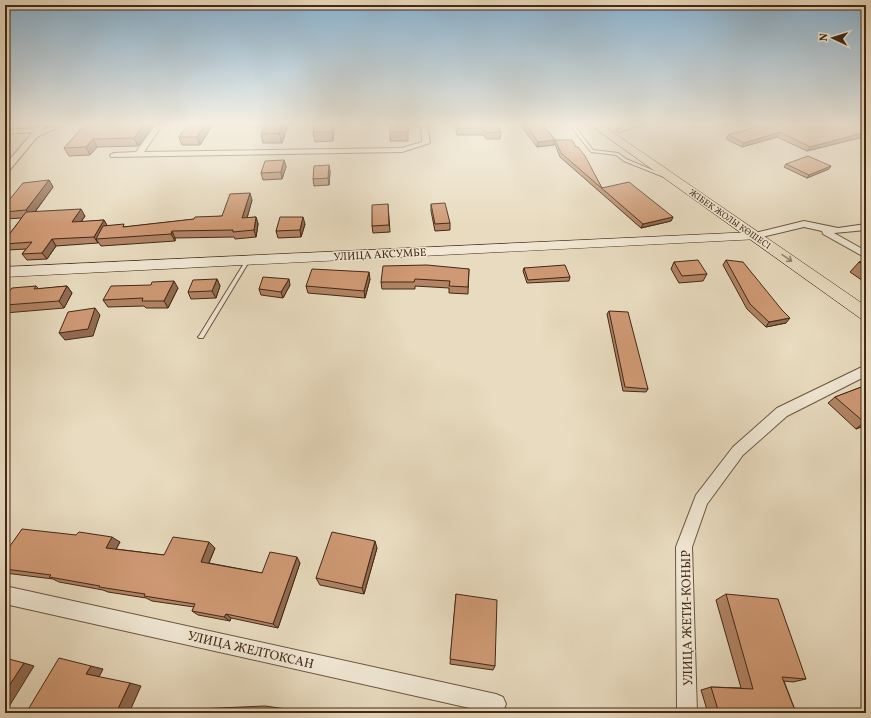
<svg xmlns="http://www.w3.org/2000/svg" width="871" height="718" font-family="Vollkorn,serif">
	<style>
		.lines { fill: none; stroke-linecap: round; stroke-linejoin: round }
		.service-casing { stroke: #6d5540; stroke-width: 2 }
		.minor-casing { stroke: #6d5540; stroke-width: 2 }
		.secondary-casing { stroke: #442815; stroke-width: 1 }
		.primary-casing { stroke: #442815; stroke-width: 1 }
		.service { fill: #f0e8d5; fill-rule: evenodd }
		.minor { fill: #f0e8d5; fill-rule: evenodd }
		.secondary { fill: #f0e8d5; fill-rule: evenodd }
		.primary { fill: #e8dbbf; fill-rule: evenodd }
		.wall { fill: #b18464; stroke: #442815 }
		.shaded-wall { fill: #906b51; stroke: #442815 }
		.building { fill: #ce9974; stroke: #442815 }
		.oneway { stroke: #96826a }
		.labels { text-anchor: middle; stroke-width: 3; stroke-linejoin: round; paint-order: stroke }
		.far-street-label { font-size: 9px; fill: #442815; stroke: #f0e8d5 }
		.street-label { font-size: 11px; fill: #442815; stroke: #f0e8d5 }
		.near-street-label { font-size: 13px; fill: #442815; stroke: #f0e8d5 }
	</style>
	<rect width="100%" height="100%" fill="#e8dbbf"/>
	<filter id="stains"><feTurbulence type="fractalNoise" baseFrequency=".005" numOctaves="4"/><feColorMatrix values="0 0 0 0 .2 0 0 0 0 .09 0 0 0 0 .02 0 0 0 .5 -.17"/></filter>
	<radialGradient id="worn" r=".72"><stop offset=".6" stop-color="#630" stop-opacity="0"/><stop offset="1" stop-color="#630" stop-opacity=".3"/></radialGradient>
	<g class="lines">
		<!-- service casing -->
		<g class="service-casing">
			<path id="service" d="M569 124H573L593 150 618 153 626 159 667 176 664 177 624 161 616 155 591 152Z
				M248 258 250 260 203 338H199L198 337 199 336 246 260Z"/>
		</g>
		<!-- minor casing -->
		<g class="minor-casing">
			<path id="minor" d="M40 124H47L43 130 56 124H65L37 137 8 172H5V165L33 132 5 134V130L37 128Z
				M156 124H163L144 152 402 148 422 142 421 124H427L430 143 402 152 111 157 110 155 114 153 136 152Z
				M632 124H644L619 132 616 130Z
				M804 221 838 228 866 224V230L834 233 866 251V258L823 234 822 231 804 227 754 239 749 236 751 234Z
				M866 365V376L787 416 743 455 707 504 692 547 697 713H677L676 547 696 495 733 447 777 408Z
				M5 586 496 694 503 697 506 704 503 711 492 713 5 604Z"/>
		</g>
		<!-- secondary casing -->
		<g class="secondary-casing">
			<path id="secondary" d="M754 232 759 233 761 236 759 239 5 277V267Z"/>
		</g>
		<!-- primary casing -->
		<g class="primary-casing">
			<path id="primary" d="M589 124H601L866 306V320L860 318Z"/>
		</g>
		<!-- service -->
		<use href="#service" class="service"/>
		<!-- minor -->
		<use href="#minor" class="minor"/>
		<!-- secondary -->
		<use href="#secondary" class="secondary"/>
		<!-- primary -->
		<use href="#primary" class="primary"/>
	</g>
	<!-- wall -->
	<path class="wall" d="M86 124H155L138 146 97 147 90 155 69 156 64 148Z
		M188 124H213L200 145H182L179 137Z
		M288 124 282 143H263L261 134Z
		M335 124 333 141 315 142 313 132Z
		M408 124V141H390V132Z
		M455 124H497L501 132 500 139H486L484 135H457Z
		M523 124H542L555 140 576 147 602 188 673 217 671 221 641 228 560 157 555 144 554 145 537 147 522 127Z
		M751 124H866V137L861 139 859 138 807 151 777 137 742 147 726 139 728 135 757 127Z
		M284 160 286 167 282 179 263 180 261 173Z
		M786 164 831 166 829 169 807 178 784 167Z
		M329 165 330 172 329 185 314 186 313 179Z
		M49 180 53 187 35 212 85 216 81 222 104 220 107 226 125 227 222 216 252 200 247 218 256 217 258 224 256 237 235 239 234 237 175 238V241L101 246 98 242V243L56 246 47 259 27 260 22 254 26 249 7 250 5 248V240L22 218 5 219V205Z
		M388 204 390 232 373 233 372 226Z
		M431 204 450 223V230L435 231 431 211Z
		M305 224 301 237 278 238 276 231Z
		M726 260 786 323 766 327 747 309 723 265Z
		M866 260V283L850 272 859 262Z
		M674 262 707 274 703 281 679 283 671 269Z
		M524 268 570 277 569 281 527 283 523 271Z
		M469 269 468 294 449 293V288L415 286V289H382L381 282Z
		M217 279 220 286 216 298 191 299 188 292Z
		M370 279 365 298 308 293 306 286Z
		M290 285 283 298 261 295 259 289Z
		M36 286 39 289 67 286 72 293 64 308 5 313V297Z
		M178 288 168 308H146L144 306 108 307 103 300Z
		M609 311 648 389 646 392 623 391 607 314Z
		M864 386 866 425 856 429 828 403 835 397Z
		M120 542 116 549 164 555 215 548 209 563 262 573 300 563 278 628 231 618 230 621 198 615 192 611 194 607 152 601 146 598 108 592 103 590 59 582 53 579 5 573V553Z
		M377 548 364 594 320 585 316 578Z
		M456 594 495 666 493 670 450 664Z
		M726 594 806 679 793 682 784 681 796 713H708L701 690 711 687 741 688 716 600Z"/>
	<!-- shaded-wall -->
	<path class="shaded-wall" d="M145 124H155L138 146 134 138Z
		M206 124H213L200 145 197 137Z
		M283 124H288L282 143 279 133Z
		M332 124H335L333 141 332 132Z
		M780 132 777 137 742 147 744 143Z
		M862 133 859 138 807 151 810 147Z
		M866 133V137L861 139 864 134Z
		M93 139 97 147 90 155 86 147Z
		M555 140 554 145 537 147 538 142Z
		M284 160 286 167 282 179 281 172Z
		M329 165 330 172 329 185 328 178Z
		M831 166 829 169 807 178 809 175Z
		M49 180 53 187 31 217 26 210Z
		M250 193 252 200 245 225 242 218Z
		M81 209 85 216 76 229 72 222Z
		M256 217 258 224 256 237 254 230Z
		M303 217 305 224 301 237 300 230Z
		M673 217 671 221 641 228 643 224Z
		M104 220 108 227 96 239 98 242V243L94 237Z
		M172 231 175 238V241L171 234Z
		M52 239 56 246 47 259 42 253Z
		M369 272 370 279 365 298 364 291Z
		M217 279 220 286 216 298 212 291Z
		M289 279 290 285 283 298 281 292Z
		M174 281 178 288 168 308 164 301Z
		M67 286 72 293 64 308 59 301Z
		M95 308 100 315 93 336 65 340 59 333Z
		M790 318 786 323 766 327 769 322Z
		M866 421V425L856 429 864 422Z
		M5 525 10 528 5 534Z
		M112 537 120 542 114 553 106 548Z
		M375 541 377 548 364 594 362 588Z
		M209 542 215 548 207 567 201 562Z
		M297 557 300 563 278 628 273 624Z
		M226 614 231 618 230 621 224 617Z
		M24 663 34 666 5 713V692Z
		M91 666 103 669 99 677 86 674Z
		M130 683 141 686 129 713H116Z"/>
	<!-- building -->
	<path class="building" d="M86 124H145L134 138 93 139 86 147 64 148Z
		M188 124H206L197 137H179Z
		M265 124H283L279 133 261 134Z
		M315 124H332V132H313Z
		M390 124H408V132H390Z
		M456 124H497L501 132 486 133 484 128 457 129Z
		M525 124H542L555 140 538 142Z
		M763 124H866V133L864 134 862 133 810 147 780 132 744 143 728 135 764 125Z
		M555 140H572L576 147H578L585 156 602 188 629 182 673 217 643 224 561 153Z
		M808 156 831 166 809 175 786 164Z
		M284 160 281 172 261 173 265 161Z
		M329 165 328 178 313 179 314 166Z
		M49 180 26 210 5 212V205L23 183Z
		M250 193 242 218 256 217 254 230 233 232V230L172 231 171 234 96 239 103 226 124 224 123 227 194 219 195 217 222 216 230 194Z
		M445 203 450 223 435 224 431 204Z
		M388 204 389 225 372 226V205Z
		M81 209 72 222 104 220 94 237 52 239 42 253 22 254 32 242 5 244V240L26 212Z
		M280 217H303L300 230 276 231Z
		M698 260 707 274 682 276 674 262Z
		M726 260 743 262 782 310 790 318 769 322 750 304Z
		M866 260V266L859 262Z
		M427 265 469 269 468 287 449 286 450 281 415 279 414 282H381L383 266Z
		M565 265 570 277 528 280 524 268Z
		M312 269 369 272 364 291 306 286Z
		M263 277 289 279 281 292 259 289Z
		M217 279 212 291 188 292 193 280Z
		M174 281 164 301H142L143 298 103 300 111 286 151 285 152 282Z
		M36 286 34 289 67 286 59 301 5 305V297L12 288Z
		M95 308 88 329 59 333 68 312Z
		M609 311 628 312 648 389 625 387Z
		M864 386 866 387V421L864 422 835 397Z
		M22 529 76 535 79 532 112 537 106 548 164 555 173 537 209 542 201 562 262 573 270 552 297 557 273 624 226 614 224 617 192 611 195 604 144 596 145 594 99 587 100 586 49 577 51 575 5 569V553Z
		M332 532 375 541 362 588 316 578Z
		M456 594 497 600 495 666 450 659Z
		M726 594 778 599 806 679 782 677 796 713H719L711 687 753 689Z
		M5 658 24 663 5 692Z
		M59 658 91 666 86 674 130 683 116 713H26Z
		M265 706 301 711V713H196L197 709Z"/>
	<!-- one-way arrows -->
	<defs><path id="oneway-shaft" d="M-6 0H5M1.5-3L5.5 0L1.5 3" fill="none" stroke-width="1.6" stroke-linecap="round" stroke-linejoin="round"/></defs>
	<use class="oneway" href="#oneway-shaft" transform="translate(787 258) rotate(35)"/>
	<!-- sky -->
	<linearGradient id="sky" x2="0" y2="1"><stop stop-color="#89b6d7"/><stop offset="0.55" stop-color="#f5efe2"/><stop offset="1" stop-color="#f5efe2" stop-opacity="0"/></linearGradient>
	<rect width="871" height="225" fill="url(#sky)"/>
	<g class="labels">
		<!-- far-street labels -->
		<g class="far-street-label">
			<text transform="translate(730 219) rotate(35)" y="3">ЖІБЕК ЖОЛЫ КӨШЕСІ</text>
		</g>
		<!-- street labels -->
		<g class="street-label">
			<text transform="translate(380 254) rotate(-3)" y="4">УЛИЦА АКСУМБЕ</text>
		</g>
		<!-- near-street labels -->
		<g class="near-street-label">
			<text transform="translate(686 618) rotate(-91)" y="5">УЛИЦА ЖЕТИ-КОНЫР</text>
			<text transform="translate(251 649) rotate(13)" y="5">УЛИЦА ЖЕЛТОКСАН</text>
		</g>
	</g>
	<!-- margin -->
	<rect width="871" height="718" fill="none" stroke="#e8dbbf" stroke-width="20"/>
	<rect x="6" y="6" width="859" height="706" fill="none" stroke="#442815" stroke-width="2"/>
	<rect x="10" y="10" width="851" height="698" fill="none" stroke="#442815"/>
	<!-- north arrow -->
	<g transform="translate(833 38) rotate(274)" stroke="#f0e8d5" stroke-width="3" paint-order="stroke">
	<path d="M0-3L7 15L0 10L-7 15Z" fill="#442815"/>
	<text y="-6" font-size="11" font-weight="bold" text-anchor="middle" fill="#442815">N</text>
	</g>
	<rect width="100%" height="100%" filter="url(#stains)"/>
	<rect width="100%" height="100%" fill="url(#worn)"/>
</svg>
